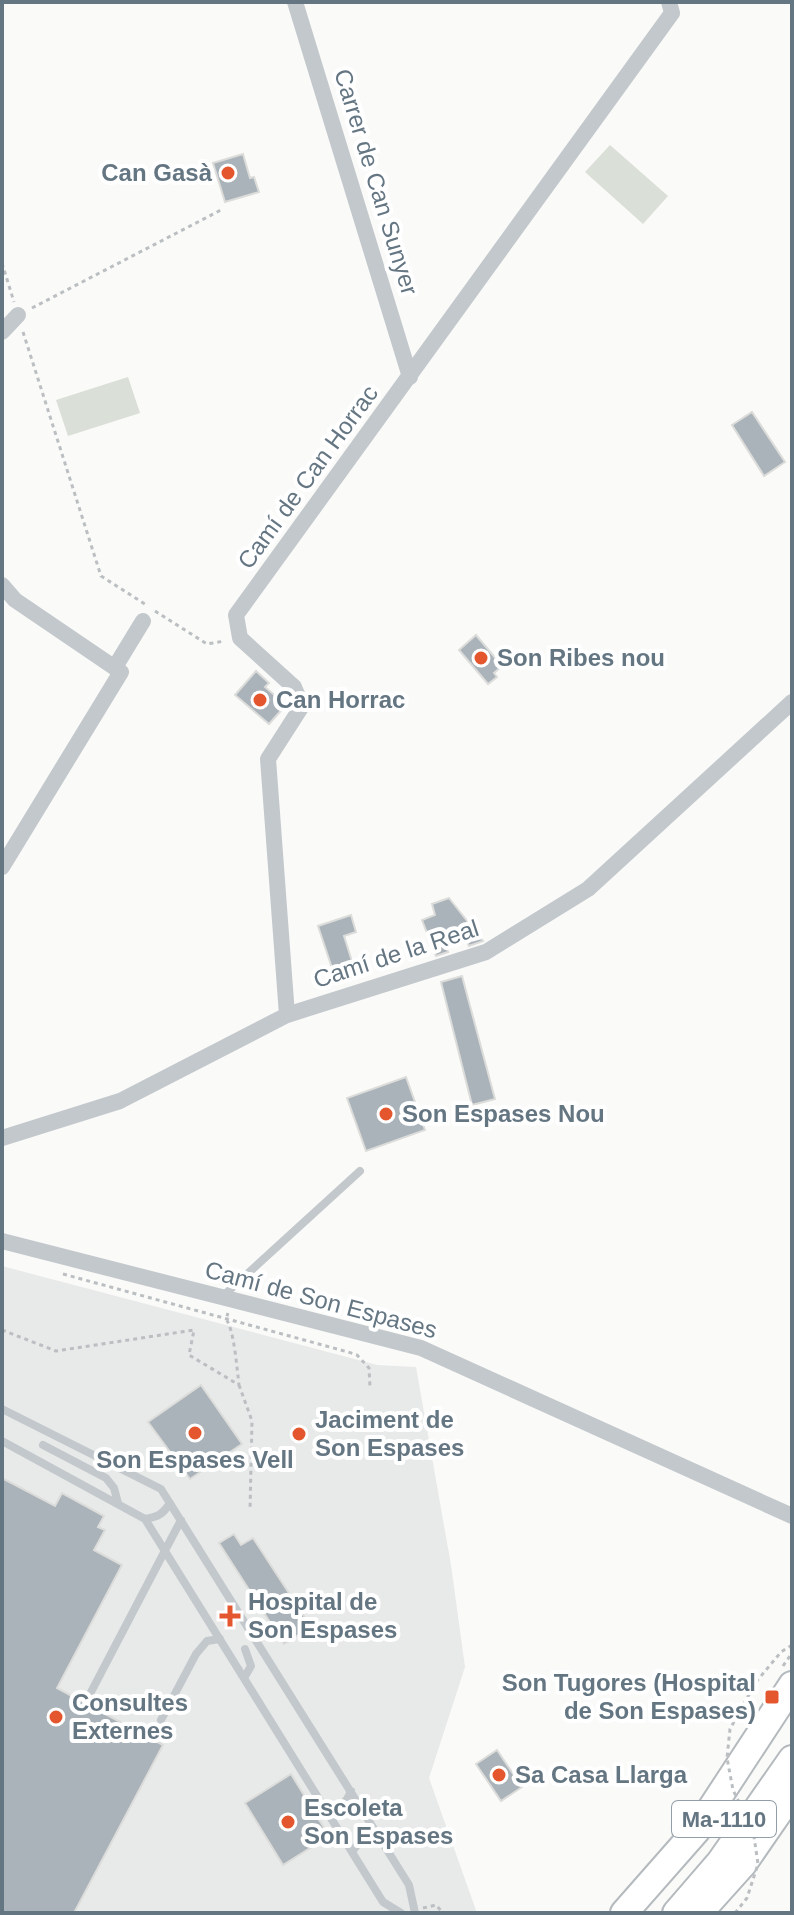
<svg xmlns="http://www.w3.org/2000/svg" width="794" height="1915" font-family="Helvetica,sans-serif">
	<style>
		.built { fill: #e8e9e9 }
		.green { fill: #dadfd7 }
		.building { fill: #aab3b9; stroke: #dcdcda; stroke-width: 2 }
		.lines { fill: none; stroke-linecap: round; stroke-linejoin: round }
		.primary-casing { stroke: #b5babe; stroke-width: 30 }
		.path { stroke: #bbbfc2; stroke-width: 3; stroke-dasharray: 4 4; stroke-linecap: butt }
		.service { stroke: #c3c8cc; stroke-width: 8 }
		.minor { stroke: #c3c8cc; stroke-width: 16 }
		.primary { stroke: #fff; stroke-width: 26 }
		.path-bridge { stroke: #bbbfc2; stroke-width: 3; stroke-dasharray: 4 4; stroke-linecap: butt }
		.poi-dot { fill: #e4572e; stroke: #fff; stroke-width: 3 }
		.labels { text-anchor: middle; stroke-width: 8; stroke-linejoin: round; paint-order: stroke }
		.shield { fill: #fff; stroke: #939fa8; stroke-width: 2 }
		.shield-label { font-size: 22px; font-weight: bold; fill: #657683 }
		.poi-label { font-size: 24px; font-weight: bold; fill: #657683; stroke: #fff; text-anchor: start }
		.street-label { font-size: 24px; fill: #657683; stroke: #fff }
	</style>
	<rect width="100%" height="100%" fill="#fafaf8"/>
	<!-- built -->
	<path class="built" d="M2 1266 377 1365 416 1367 451 1565 465 1667 429 1778 477 1913H2Z"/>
	<!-- green -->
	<path class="green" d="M610 145 668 196 643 224 585 172Z
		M128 377 140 413 68 436 56 400Z"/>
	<!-- building -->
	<path class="building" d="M243 154 250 178 254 177 259 192 225 202 213 163Z
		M752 412 785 462 764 476 732 425Z
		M476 635 502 666 494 673 497 677 488 684 459 650Z
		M256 671 269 683 265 687 286 705 269 724 235 695Z
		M449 898 483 941 469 946 466 940 446 946 448 952 436 956 422 920 435 915 432 904Z
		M351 915 356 932 344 936 355 971 335 977 318 926Z
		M462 976 495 1099 472 1105 441 982Z
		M406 1077 425 1130 366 1151 347 1098Z
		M201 1385 242 1444 190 1479 148 1422Z
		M2 1478 55 1506 62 1493 104 1516 98 1527 105 1530 94 1550 122 1565 57 1688 163 1745 74 1913H2Z
		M234 1534 241 1545 253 1538 311 1627 284 1644 219 1543Z
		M497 1750 522 1787 501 1801 476 1764Z
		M291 1774 329 1836 283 1865 245 1803Z"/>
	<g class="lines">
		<!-- primary casing -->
		<g class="primary-casing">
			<path id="primary" d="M624 1913 697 1830 792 1685
				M676 1913 720 1862 792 1759
				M699 1913 743 1864 792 1793"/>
		</g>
		<!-- path -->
		<path class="path" d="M2 263 14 302
			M32 308 221 210
			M23 332 101 576 148 606
			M155 611 207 644 225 641
			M63 1274 348 1352 357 1355 369 1368 370 1387
			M2 1330 56 1351 194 1330 189 1355 239 1385C237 1369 234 1329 226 1319L228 1313
			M239 1385 252 1421 250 1510
			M783 1666 792 1653
			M756 1682 781 1652 792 1645
			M423 1908 436 1905 443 1913"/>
		<!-- service -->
		<path class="service" d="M222 1297 360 1171
			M2 1409 161 1489 409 1885 415 1913
			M2 1441 145 1519 383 1902 401 1913
			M43 1445 106 1478 114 1488 118 1503
			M145 1519C158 1517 163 1514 170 1503
			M244 1678 251 1666 245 1649
			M90 1694 181 1520
			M161 1720 196 1654 207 1641 220 1639
			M324 1807C340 1808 345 1806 351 1791
			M352 1852 365 1834 376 1832"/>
		<!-- minor -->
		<path class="minor" d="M295 2 410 377
			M2 332 18 315
			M2 585 15 600 121 672 2 867
			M115 667 143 621
			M287 1015 268 759 302 706 294 687 240 638 236 615 672 13 669 2
			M2 1138 120 1101 287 1015 486 952 588 889 792 702
			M2 1241 421 1348 792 1516"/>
		<!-- primary -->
		<use href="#primary" class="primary"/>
		<!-- path-bridge -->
		<path class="path-bridge" d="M735 1913 747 1898 758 1864 753 1830 733 1790 727 1758 730 1729 756 1682"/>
	</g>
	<!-- markers -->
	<g class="poi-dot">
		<circle cx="228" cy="173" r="8"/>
		<circle cx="481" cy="658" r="8"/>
		<circle cx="260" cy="700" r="8"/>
		<circle cx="386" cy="1114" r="8"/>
		<circle cx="195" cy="1433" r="8"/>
		<circle cx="299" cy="1434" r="8"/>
		<path d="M226 1604h8v8h8v8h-8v8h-8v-8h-8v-8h8z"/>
		<rect x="764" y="1689" width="16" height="16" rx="4"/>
		<circle cx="56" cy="1717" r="8"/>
		<circle cx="499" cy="1775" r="8"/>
		<circle cx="288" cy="1822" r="8"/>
	</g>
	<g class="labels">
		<!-- shield labels -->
		<rect class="shield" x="672" y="1801" width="104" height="36" rx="6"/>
		<g class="shield-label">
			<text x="724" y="1827">Ma-1110</text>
		</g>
		<!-- poi labels -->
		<g class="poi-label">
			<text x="212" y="181" text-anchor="end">Can Gasà</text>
			<text x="497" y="666">Son Ribes nou</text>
			<text x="276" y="708">Can Horrac</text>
			<text x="402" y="1122">Son Espases Nou</text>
			<text x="315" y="1428">Jaciment de<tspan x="315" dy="28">Son Espases</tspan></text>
			<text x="195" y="1468" text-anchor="middle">Son Espases Vell</text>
			<text x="248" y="1610">Hospital de<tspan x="248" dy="28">Son Espases</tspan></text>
			<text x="756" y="1691" text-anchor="end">Son Tugores (Hospital<tspan x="756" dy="28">de Son Espases)</tspan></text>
			<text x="72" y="1711">Consultes<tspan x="72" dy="28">Externes</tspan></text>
			<text x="515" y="1783">Sa Casa Llarga</text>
			<text x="304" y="1816">Escoleta<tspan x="304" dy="28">Son Espases</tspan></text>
		</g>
		<!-- street labels -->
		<g class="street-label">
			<text transform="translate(376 182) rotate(73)" y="8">Carrer de Can Sunyer</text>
			<text transform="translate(308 477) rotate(-54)" y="8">Camí de Can Horrac</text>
			<text transform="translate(396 954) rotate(-18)" y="8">Camí de la Real</text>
			<text transform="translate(321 1300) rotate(15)" y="8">Camí de Son Espases</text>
		</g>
	</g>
	<!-- border -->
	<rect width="794" height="1915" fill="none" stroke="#657683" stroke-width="8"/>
</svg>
